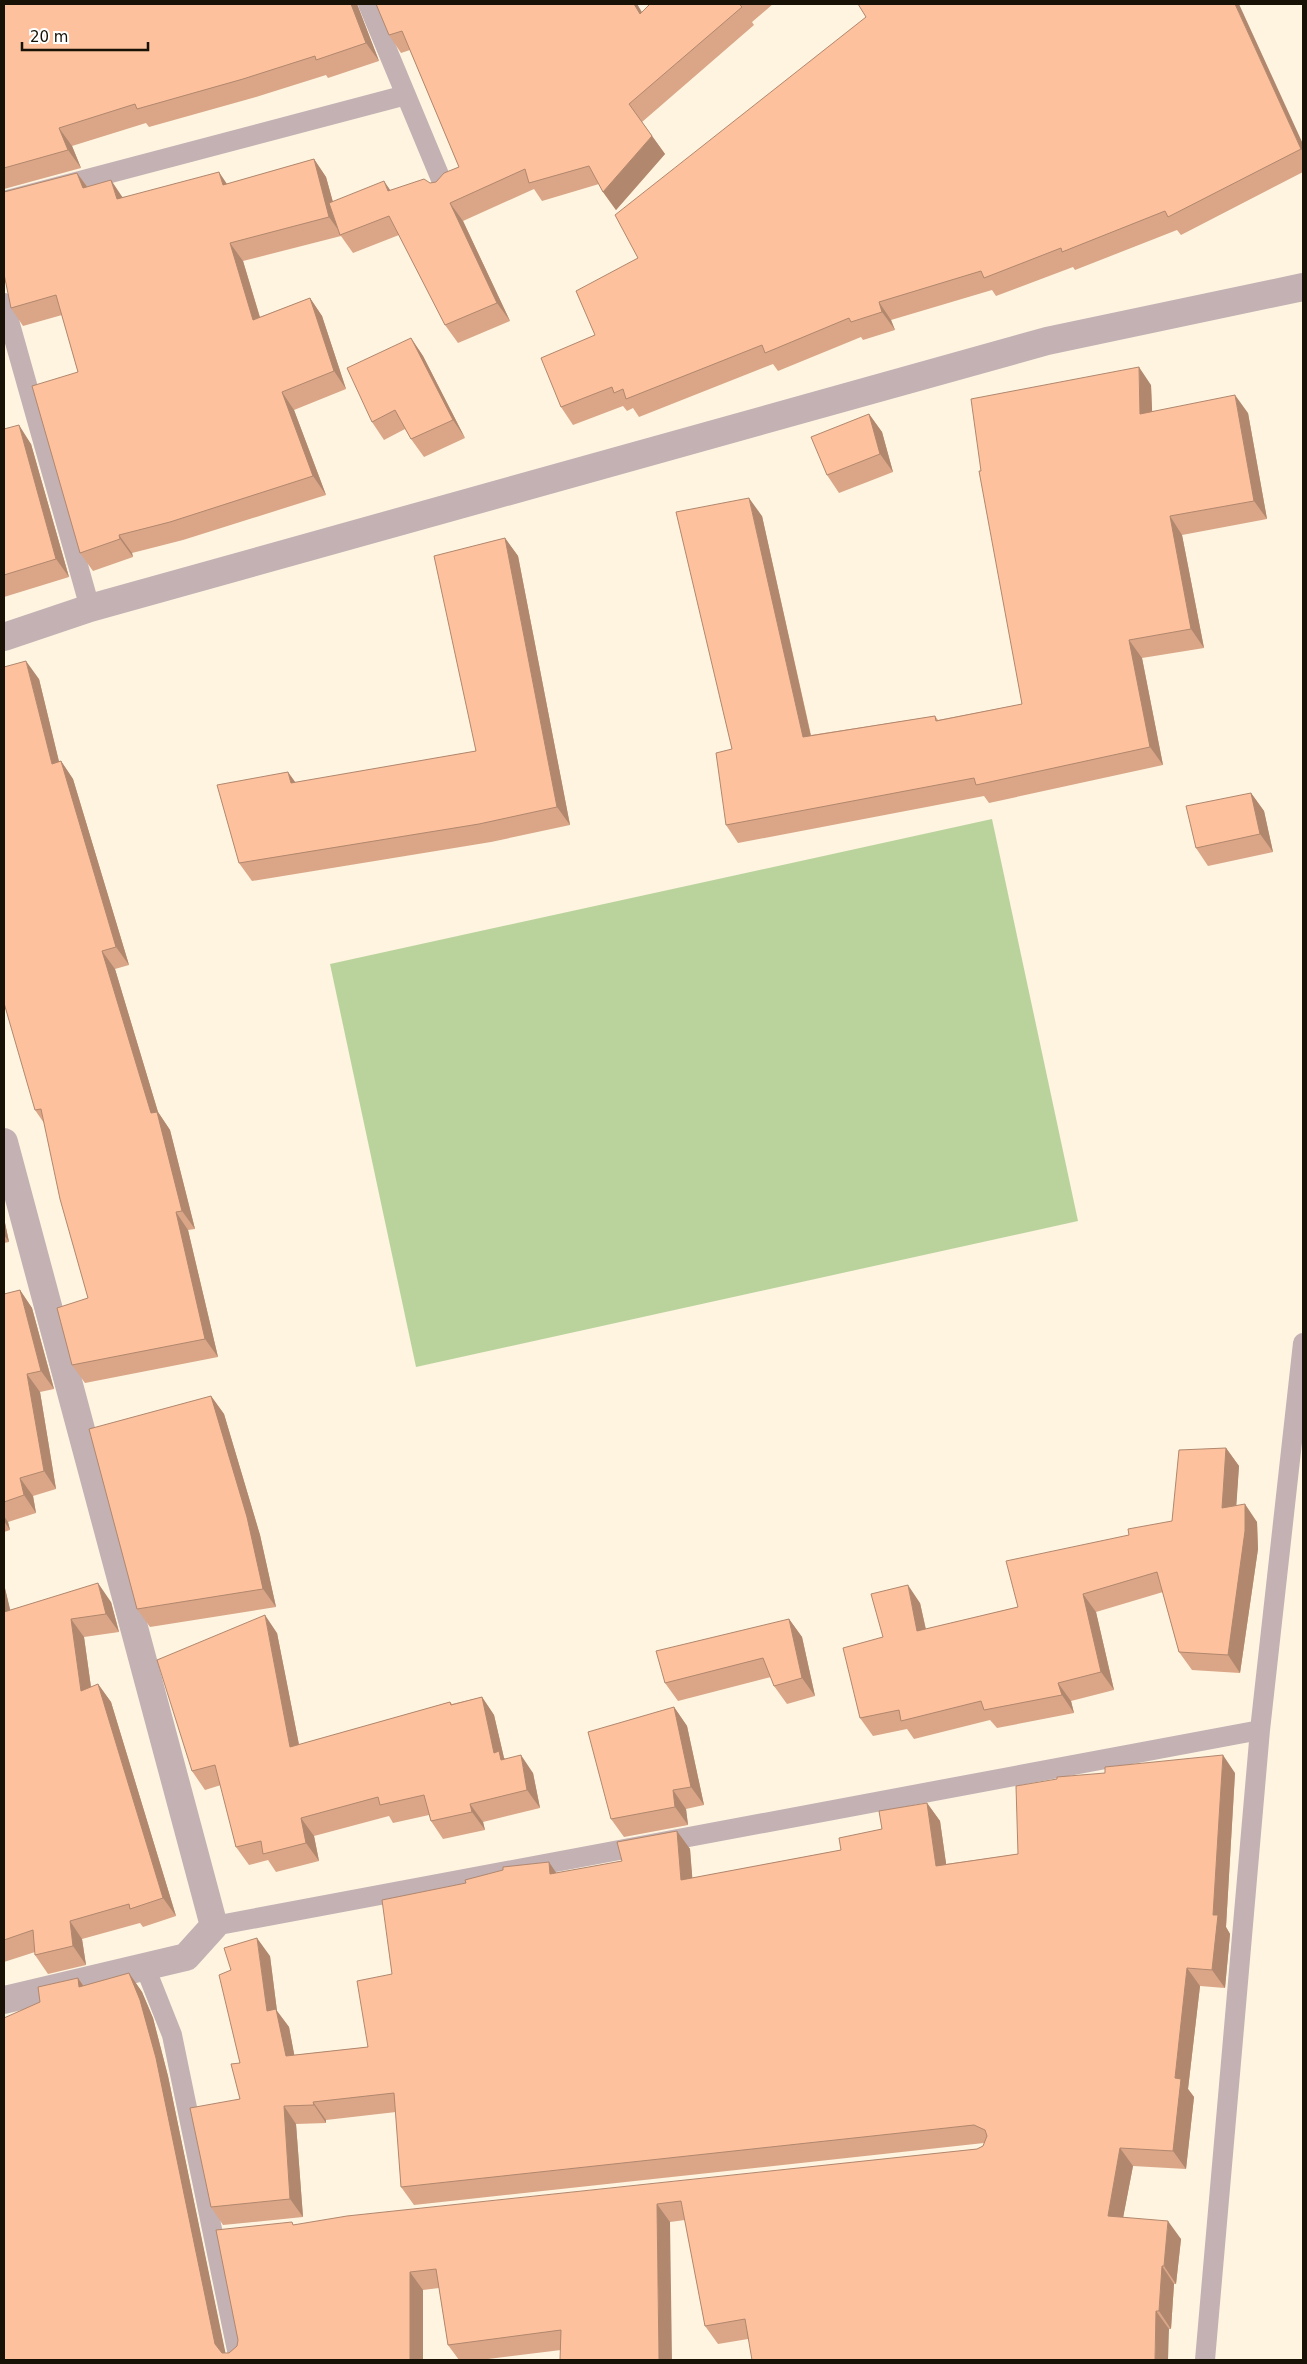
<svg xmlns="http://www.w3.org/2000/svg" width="1307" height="2364" font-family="'DejaVu Sans',sans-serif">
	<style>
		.green { fill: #bad39d }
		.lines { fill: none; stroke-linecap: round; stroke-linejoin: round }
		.lane { stroke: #c3b1b4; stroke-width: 20 }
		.street { stroke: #c3b1b4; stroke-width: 28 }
		.wall { fill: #daa687 }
		.shaded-wall { fill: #b1876e }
		.building { fill: #fdc19d; stroke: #b1876e }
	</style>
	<rect width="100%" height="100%" fill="#fef4e0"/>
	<!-- green -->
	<path class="green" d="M992 819 1078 1221 416 1367 330 964Z"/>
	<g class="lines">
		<!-- lane -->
		<path class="lane" d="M368 4 445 189
			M4 201 406 95
			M4 303 90 608
			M214 1926 1260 1730
			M145 1967 172 2035 239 2360
			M1205 2360 1260 1730 1303 1343"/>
		<!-- street -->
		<path class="street" d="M4 637 90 608 1047 341 1303 287
			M4 1142 214 1926 186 1957 4 2000"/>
	</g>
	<!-- wall -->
	<path class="wall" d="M4 4H357L379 61 328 78 326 75 256 97 149 127 146 123 72 146 81 168 4 189Z
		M376 4H637L642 12 650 4H773L752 22 754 25 642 122 665 154 616 210 603 192 599 184 542 201 534 189 463 221 510 321 458 343 445 325 399 235 353 253 341 236 243 261 260 317 310 298 322 316 346 389 294 410 326 495 183 540 132 553 133 557 93 571 80 553 78 372 62 315 23 326 11 308 77 173 87 186 123 197 227 184 314 159 326 177 333 202 436 182 459 167 410 50 401 53 389 35Z
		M866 17 1303 144V172L1181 235 1177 230 1075 270 1073 267 996 296 992 290 891 320 895 330 863 340 861 337 778 371 773 364 639 417 633 408 627 411 623 406 573 425 561 407 595 335 638 258Z
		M411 338 423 356 465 438 424 457 411 439 405 429 384 440 372 422Z
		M1151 385 1152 411 1248 413 1267 519 1182 535 1204 648 1142 658 1163 765 989 803 984 796 738 843 726 825 732 749 762 516 811 735 935 716 938 720 1022 704 981 471Z
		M869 414 882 432 893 472 839 493 827 475Z
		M4 429 31 444 69 577 4 597Z
		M505 538 518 556 570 825 491 842 252 881 239 863 295 783 476 751Z
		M39 679 59 762 61 761 73 779 129 965 115 969 158 1112 170 1130 195 1229 188 1230 218 1357 85 1383 72 1365 88 1298 44 1123 35 1110Z
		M1251 793 1264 811 1273 852 1208 866 1196 848Z
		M4 1218 9 1242 4 1243Z
		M20 1290 32 1308 54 1389 40 1392 56 1489 33 1496 36 1513 8 1522 10 1530 4 1532V1294Z
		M211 1396 224 1414 260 1535 276 1607 150 1627 137 1609Z
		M1226 1448 1239 1466 1236 1505 1257 1522 1258 1549 1240 1673 1192 1670 1179 1652 1163 1592 1096 1612 1114 1690 1071 1701 1074 1713 997 1728 990 1720 914 1739 907 1729 873 1736 860 1718 883 1637 920 1603 926 1629 1018 1607 1129 1535 1172 1521Z
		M4 1584 10 1610 111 1602 119 1632 84 1637 91 1687 98 1684 111 1702 176 1916 143 1927 140 1923 82 1939 86 1965 48 1974 35 1955V1952L4 1962Z
		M789 1619 802 1637 815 1696 787 1704 774 1686 771 1677 678 1701 665 1683Z
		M277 1633 299 1745 450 1702 452 1704 482 1697 494 1715 504 1758 533 1773 540 1808 483 1822 485 1830 443 1839 431 1821 429 1815 393 1823 389 1816 314 1836 319 1861 276 1872 268 1860 249 1865 236 1847 221 1785 205 1790 192 1771Z
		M674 1707 687 1726 704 1805 686 1809 688 1825 624 1837 611 1819Z
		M1235 1773 1226 1927 1230 1934 1225 1988 1200 1986 1188 2089 1194 2097 1186 2169 1133 2166 1123 2217 1181 2239 1176 2284H1174L1171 2329 748 2339 718 2344 705 2326 685 2220 670 2222 561 2350 480 2360H459L448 2345 439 2288 423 2290V2360H4L40 2002 78 1978 84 1986 129 1973 142 1992 153 2018 168 2076 225 2353H229L237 2346 295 2225 977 2149 983 2146 984 2143 414 2205 401 2187 396 2112 326 2120V2123L296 2124 303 2217 223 2225 211 2207 240 2099V2063L270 1956 277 2011 289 2027 294 2055 368 2047 392 1974 556 1873 622 1861 677 1831 690 1849 692 1878 841 1850 882 1829 927 1803 940 1821 946 1864 1018 1854Z"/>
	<!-- shaded-wall -->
	<path class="shaded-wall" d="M351 4H357L379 61 366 43Z
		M634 4H637L653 32 640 14Z
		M1235 4H1239L1303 144V152L1301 149Z
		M59 128 72 146 81 168 68 150Z
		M652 136 665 154 616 210 603 192Z
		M314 159 326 177 342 235 329 217Z
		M219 172 231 190 223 185Z
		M77 173 90 191 83 188Z
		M111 180 123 198 117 199Z
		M384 181 397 200 388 191Z
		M450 203 463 221 510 321 497 303Z
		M230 243 243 261 266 338 253 320Z
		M310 298 322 316 346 389 334 371Z
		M879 302 891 320 895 330 882 312Z
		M411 338 423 356 465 438 453 420Z
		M1139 367 1151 385 1153 432 1140 414Z
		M282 392 294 410 326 495 313 476Z
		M1235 395 1248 413 1267 519 1254 501Z
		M869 414 882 432 893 472 880 454Z
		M19 425 31 444 69 577 56 559Z
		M749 498 762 516 815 755 803 737Z
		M1170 516 1182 535 1204 648 1191 629Z
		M119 535 132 553 133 557 120 539Z
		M505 538 518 556 570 825 557 807Z
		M1129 640 1142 658 1163 765 1150 747Z
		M26 661 39 679 64 782 52 764Z
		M61 761 73 779 129 965 116 947Z
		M288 772 301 790 291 783Z
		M1251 793 1264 811 1273 852 1260 834Z
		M102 951 115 969 158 1112 170 1130 195 1229 182 1211 151 1113Z
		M176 1212 188 1230 218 1357 205 1339Z
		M4 1218 9 1242 4 1235Z
		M20 1290 32 1308 54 1389 41 1371Z
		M27 1374 40 1392 56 1489 44 1471Z
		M211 1396 224 1414 260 1535 276 1607 263 1589Z
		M1226 1448 1239 1466 1235 1526 1222 1508Z
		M20 1478 33 1496 36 1513 24 1495Z
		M1245 1504 1257 1522 1258 1549 1240 1673 1228 1655Z
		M4 1516 8 1522 10 1530 4 1521Z
		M98 1583 111 1602 119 1632 106 1614Z
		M4 1584 15 1630 4 1614Z
		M908 1585 920 1603 930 1649 917 1631Z
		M1083 1594 1096 1612 1114 1690 1101 1672Z
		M265 1615 277 1633 303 1765 290 1747Z
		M71 1619 84 1637 94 1709 81 1691Z
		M789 1619 802 1637 815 1696 802 1678Z
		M1058 1683 1071 1701 1074 1713 1062 1695Z
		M98 1684 111 1702 176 1916 163 1898Z
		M482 1697 494 1715 504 1758 512 1769 494 1753Z
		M674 1707 687 1726 704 1805 691 1787Z
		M521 1755 533 1773 540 1808 527 1790Z
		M1223 1755 1235 1773 1226 1927 1230 1934 1225 1988 1212 1970 1213 1915Z
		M673 1790 686 1809 688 1825 675 1807Z
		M927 1803 940 1821 949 1884 936 1866Z
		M470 1804 483 1822 485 1830 472 1812Z
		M301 1818 314 1836 319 1861 306 1843Z
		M677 1831 690 1849 694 1898 681 1880Z
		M549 1862 561 1880 550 1874Z
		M70 1921 82 1939 86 1965 73 1946Z
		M257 1938 270 1956 277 2011 289 2027 298 2074 286 2056 267 2011Z
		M1187 1968 1200 1986 1188 2089 1194 2097 1186 2169 1173 2151 1175 2078Z
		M129 1973 142 1992 153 2018 168 2076 227 2360 215 2344Z
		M78 1978 90 1996 79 1987Z
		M313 2102 326 2120V2123L314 2105Z
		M284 2106 296 2124 303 2217 290 2199Z
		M1120 2148 1133 2166 1120 2234 1108 2216Z
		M657 2204 670 2222 672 2360H659Z
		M1168 2221 1181 2239 1176 2284 1164 2266Z
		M1162 2266 1174 2284 1171 2329 1159 2311Z
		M410 2272 423 2290V2360H410Z
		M1156 2311 1169 2329 1168 2360H1155Z"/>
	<!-- building -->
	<path class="building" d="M4 4H351L366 43 316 60 315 56 243 79 137 109 135 104 59 128 68 150 4 168Z
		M376 4H634L640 14 650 4H739L742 7 629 104 652 136 603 192 589 166 529 183 525 169 450 203 497 303 445 325 389 216 340 235 329 203 384 181 388 191 424 179 430 183 436 182 444 173 459 167 402 31 389 35Z
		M858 4H1235L1301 149 1168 217 1165 211 1062 252 1061 248 984 278 981 271 879 302 882 312 851 322 849 318 765 353 762 345 626 399 623 389 614 393 612 387 561 407 541 358 595 335 576 291 638 258 615 215 866 17Z
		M314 159 329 217 230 243 253 320 310 298 334 371 282 392 313 476 170 522 119 535 120 539 80 553 32 386 78 372 56 295 11 308 4 274V192L77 173 83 188 111 180 117 199 219 172 223 185Z
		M411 338 453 420 411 439 395 410 372 422 347 368Z
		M1139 367 1140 414 1235 395 1254 501 1170 516 1191 629 1129 640 1150 747 976 785 974 778 726 825 716 753 732 749 676 512 749 498 803 737 935 716 936 721 1022 704 979 471H981L971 399Z
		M869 414 880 454 827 475 811 437Z
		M19 425 56 559 4 575V429Z
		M505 538 557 807 479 824 239 863 217 785 288 772 291 783 476 751 434 556Z
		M26 661 52 764 61 761 116 947 102 951 151 1113 157 1112 182 1211 176 1212 205 1339 72 1365 57 1308 88 1298 60 1199 41 1109 35 1110 4 1003V667Z
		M1251 793 1260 834 1196 848 1186 806Z
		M20 1290 41 1371 27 1374 44 1471 20 1478 24 1495 4 1502V1294Z
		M211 1396 247 1517 263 1589 137 1609 89 1429Z
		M1226 1448 1222 1508 1245 1504V1531L1228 1655 1179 1652 1157 1572 1083 1594 1101 1672 1058 1683 1062 1695 984 1710 981 1701 901 1721 899 1710 860 1718 843 1648 883 1637 871 1594 908 1585 917 1631 1018 1607 1006 1561 1129 1535 1128 1529 1172 1521 1179 1450Z
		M98 1583 106 1614 71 1619 81 1691 98 1684 163 1898 130 1909 129 1904 70 1921 73 1946 35 1955 33 1930 4 1940V1612Z
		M265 1615 290 1747 450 1702 451 1705 482 1697 494 1753 499 1751 501 1760 521 1755 527 1790 470 1804 472 1812 431 1821 424 1795 380 1805 378 1797 301 1818 306 1843 263 1854 261 1841 236 1847 215 1765 192 1771 157 1660Z
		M789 1619 802 1678 774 1686 763 1658 665 1683 656 1651Z
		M674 1707 691 1787 673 1790 675 1807 611 1819 588 1732Z
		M1223 1755 1213 1915H1218L1212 1970 1187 1968 1175 2078 1181 2079 1173 2151 1120 2148 1108 2216 1168 2221 1164 2266H1162L1159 2311H1156L1155 2360H752L745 2319 705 2326 681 2201 657 2204 659 2360H560L561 2330 448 2345 436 2269 410 2272V2360H4V2018L40 2002 38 1987 78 1978 79 1987 129 1973 140 2000 156 2058 215 2344 222 2353H229L237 2346 238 2340 216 2230 292 2222 293 2225 347 2216 977 2149 983 2146 987 2136 985 2130 974 2125 401 2187 394 2093 313 2102 314 2105 284 2106 290 2199 211 2207 190 2108 240 2099 231 2064 240 2063 219 1975 231 1970 224 1948 257 1938 267 2011 276 2009 286 2056 368 2047 357 1981 392 1974 382 1900 466 1883 465 1880 503 1870V1867L549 1862 550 1874 622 1861 617 1842 677 1831 681 1880 841 1850 839 1838 882 1829 879 1811 927 1803 936 1866 1018 1854 1016 1786 1057 1779V1777L1105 1773V1767Z"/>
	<!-- border -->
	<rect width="1307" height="2364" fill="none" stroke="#171106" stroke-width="10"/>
	<!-- scale -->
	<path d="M22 42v8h126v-8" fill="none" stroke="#171106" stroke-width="2.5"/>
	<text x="30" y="42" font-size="15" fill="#171106" stroke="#ffffff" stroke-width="4" paint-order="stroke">20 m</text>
</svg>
